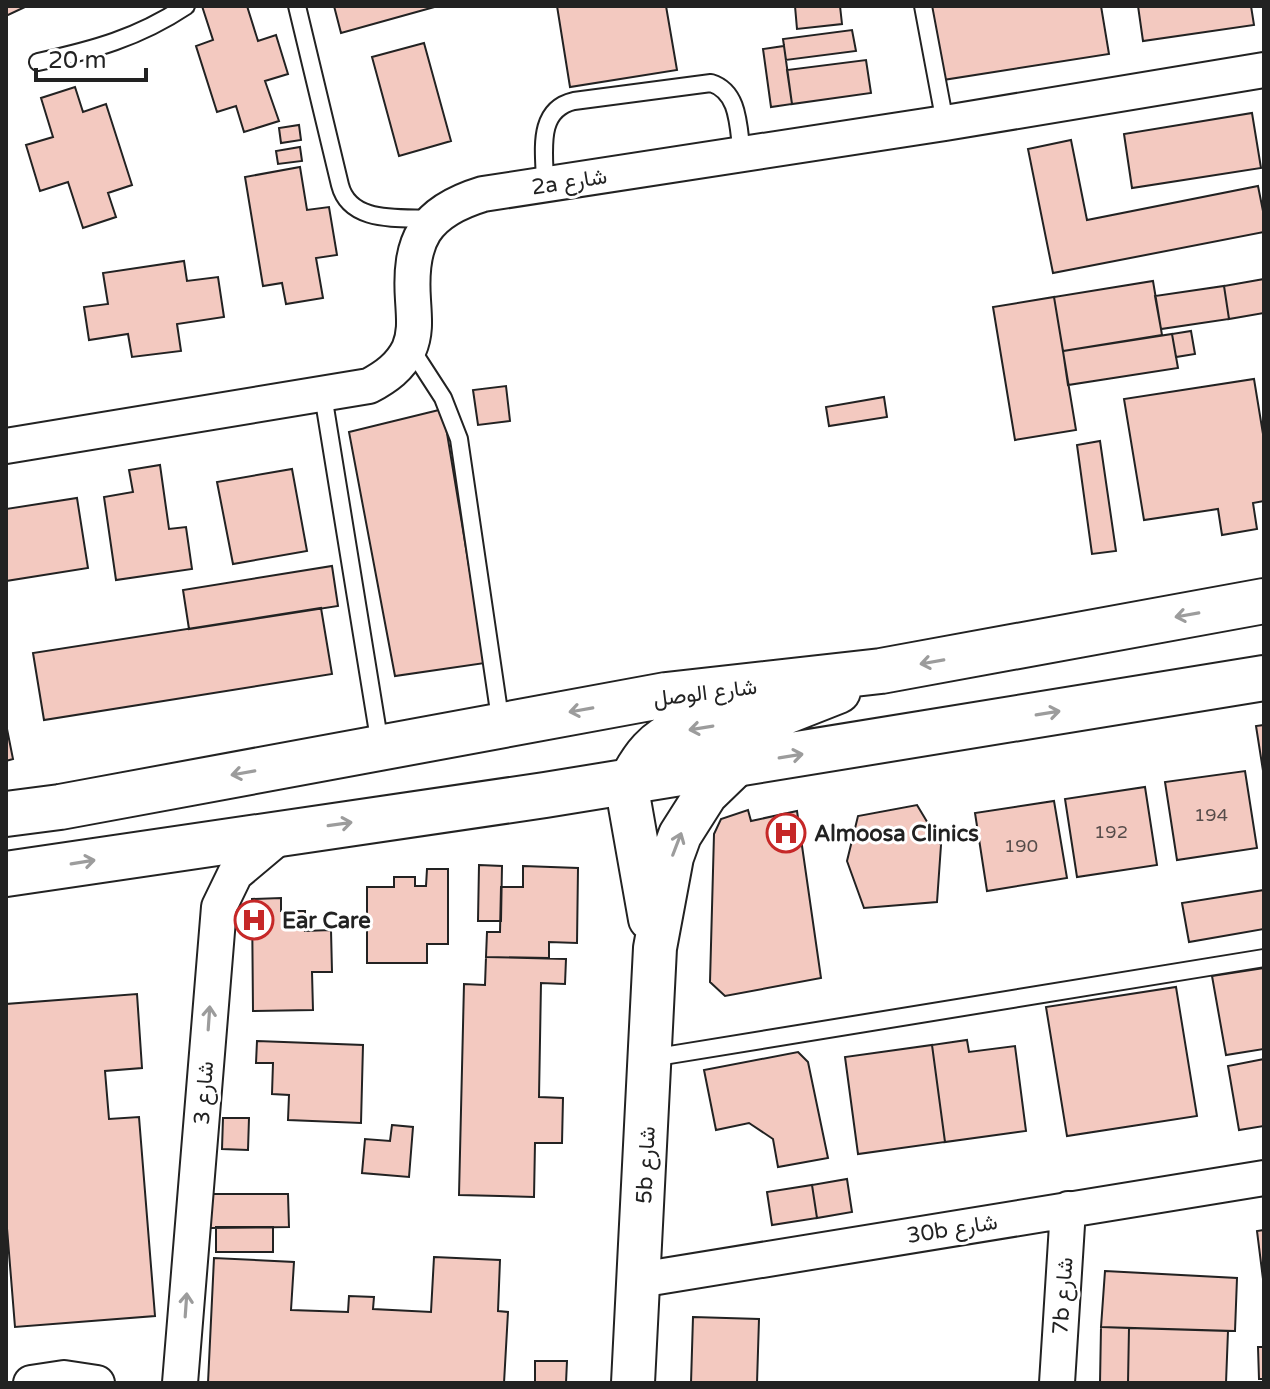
<svg xmlns="http://www.w3.org/2000/svg" width="1270" height="1389" font-family="'Varela Round',Vazirmatn,sans-serif">
	<style>
		.building { fill: #f3c9c0; stroke: #222; stroke-width: 2 }
		.lines { fill: none; stroke-linecap: round; stroke-linejoin: round }
		.service-casing { stroke: #222; stroke-width: 20 }
		.minor-casing { stroke: #222; stroke-width: 38 }
		.tertiary-casing { stroke: #222; stroke-width: 46 }
		.primary-casing { stroke: #222; stroke-width: 48 }
		.service { stroke: #fff; stroke-width: 16 }
		.minor { stroke: #fff; stroke-width: 34 }
		.tertiary { stroke: #fff; stroke-width: 42 }
		.primary { stroke: #fff; stroke-width: 44 }
		.oneway { stroke: #9c9c9c }
		.labels { text-anchor: middle; stroke-width: 6; stroke-linejoin: round; paint-order: stroke }
		.number-label { font-size: 18px; fill: #564c4a }
		.street-label { font-size: 22px; fill: #222; stroke: #fff }
		.poi-label { font-size: 22px; font-weight: bold; fill: #222; stroke: #fff; text-anchor: start }
	</style>
	<rect width="100%" height="100%" fill="#fff"/>
	<!-- building -->
	<path class="building" d="M6 6H27L6 16Z
		M202 6H247L258 41 276 35 288 74 265 81 279 121 244 132 236 106 217 112 196 46 213 40Z
		M334 6H438L341 33Z
		M557 6H666L677 70 570 87Z
		M795 6H840L842 24 797 29Z
		M931 6H1101L1109 54 943 80Z
		M1138 6H1251L1254 25 1143 41Z
		M852 30 856 51 786 60 783 39Z
		M424 43 451 141 399 156 372 57Z
		M784 46 792 104 771 107 763 49Z
		M866 60 871 93 792 104 787 70Z
		M75 87 83 112 106 104 132 185 108 193 116 217 83 228 68 182 40 191 26 145 53 137 41 98Z
		M1252 113 1261 168 1132 188 1124 134Z
		M299 125 301 140 281 143 279 128Z
		M1071 140 1087 220 1258 186 1264 216V232L1053 273 1028 149Z
		M300 147 302 161 278 164 276 151Z
		M300 167 307 210 329 207 337 255 316 258 323 298 286 304 282 283 263 286 245 177Z
		M184 261 187 281 218 277 224 317 177 324 181 351 132 357 128 334 89 340 84 307 108 304 103 273Z
		M1264 279V313L1229 319 1224 286Z
		M1153 281 1162 335 1063 351 1054 297Z
		M1224 286 1229 319 1161 329 1155 296Z
		M1054 297 1076 430 1015 440 993 307Z
		M1191 331 1195 354 1176 357 1172 334Z
		M1172 334 1178 368 1068 385 1063 351Z
		M1254 379 1264 440V501L1253 503 1257 529 1222 535 1218 509 1144 520 1124 399Z
		M506 386 510 421 478 425 473 390Z
		M884 397 887 417 829 426 826 407Z
		M443 409 485 663 395 676 349 432Z
		M1100 441 1116 551 1092 554 1077 445Z
		M160 465 169 529 186 527 192 569 116 580 104 497 133 492 129 470Z
		M292 469 307 551 233 564 217 482Z
		M77 498 88 568 6 581V509Z
		M332 566 338 606 189 629 183 590Z
		M321 608 332 674 44 720 33 653Z
		M6 724 13 759 6 761Z
		M1264 725V777L1256 726Z
		M1245 771 1257 848 1177 860 1165 782Z
		M1145 787 1157 865 1077 877 1065 799Z
		M1054 801 1067 878 987 891 975 813Z
		M917 805 941 845 937 902 864 908 847 861 858 816Z
		M748 810 751 821 797 811 821 978 725 996 710 982 714 834 721 819Z
		M479 865 502 866 501 921H478Z
		M523 866 578 868 577 943 549 942V958L486 957 487 932H500L501 887H523Z
		M427 869H448V944H427V963H367V887H394V877H415V886H426Z
		M1264 890V929L1189 942 1182 903Z
		M281 898V911H305V931L331 930 332 972H312L313 1010 253 1011 252 899Z
		M486 957 566 959 565 984 541 983 539 1097 563 1098 562 1143H535L534 1197 459 1195 464 984 485 985Z
		M1264 968V1049L1226 1055 1212 976Z
		M1176 987 1197 1116 1067 1136 1046 1007Z
		M137 994 142 1068 105 1071 109 1119 139 1117 155 1316 15 1327 6 1216V1004Z
		M967 1040 969 1052 1015 1046 1026 1131 945 1142 932 1045Z
		M257 1041 363 1045 361 1123 288 1120 289 1095 272 1094 273 1063H256Z
		M932 1045 945 1142 858 1154 845 1057Z
		M798 1052 808 1062 828 1158 778 1167 773 1139 749 1123 716 1130 704 1070Z
		M1264 1059V1126L1239 1130 1228 1066Z
		M223 1118H249L248 1150 222 1149Z
		M392 1125 413 1127 409 1177 362 1173 365 1139 390 1141Z
		M847 1179 852 1212 817 1218 812 1185Z
		M812 1185 817 1218 772 1225 767 1192Z
		M210 1194H288L289 1227 210 1228Z
		M216 1227H273V1252H216Z
		M1264 1230V1287L1257 1231Z
		M434 1257 500 1260 498 1311 508 1312 504 1383H208L214 1258 294 1262 291 1310 348 1312 349 1296 374 1297 373 1309 431 1312Z
		M1105 1271 1237 1278 1235 1331 1101 1327Z
		M693 1317 759 1319 757 1383H691Z
		M1101 1327 1129 1328 1128 1383H1100Z
		M1129 1328 1228 1331 1226 1383H1128Z
		M1258 1347H1264V1379H1259Z
		M535 1361H567L566 1383H535Z"/>
	<g class="lines">
		<!-- service casing -->
		<g class="service-casing">
			<path id="service" d="M297 6 340 185C350 224 399 217 433 219
				M923 6 945 123
				M38 62C93 50 138 38 186 6
				M545 185C545 154 535 110 574 101L711 83C740 92 738 128 742 154
				M410 347 443 398 459 439 501 725
				M323 395 380 745
				M651 1058 1264 958"/>
		</g>
		<!-- minor casing -->
		<g class="minor-casing">
			<path id="minor" d="M6 446 369 386C386 377 400 367 409 349 416 333 414 317 413 300 409 240 424 212 483 194L945 123 1264 70
				M639 1280 1264 1178
				M31 1383 64 1378 97 1383
				M180 1383 219 907 235 874 285 832
				M1057 1383 1068 1209"/>
		</g>
		<!-- tertiary casing -->
		<g class="tertiary-casing">
			<path id="tertiary" d="M631 781 629 800 650 919
				M633 1383 655 948 672 857 680 835 706 794 736 765"/>
		</g>
		<!-- primary casing -->
		<g class="primary-casing">
			<path id="primary" d="M631 781C643 758 656 740 681 731L772 717 838 691
				M6 814 60 807 666 695 881 671 1264 601
				M6 874 545 795 1264 678"/>
		</g>
		<!-- service -->
		<use href="#service" class="service"/>
		<!-- minor -->
		<use href="#minor" class="minor"/>
		<!-- tertiary -->
		<use href="#tertiary" class="tertiary"/>
		<!-- primary -->
		<use href="#primary" class="primary"/>
	</g>
	<!-- one-way arrows -->
	<defs><path id="oneway-shaft" d="M-6 0H5M1.5-3L5.5 0L1.5 3" fill="none" stroke-width="1.6" stroke-linecap="round" stroke-linejoin="round" transform="scale(2)"/></defs>
	<g class="oneway">
		<use href="#oneway-shaft" transform="translate(1187 615) rotate(170)"/>
		<use href="#oneway-shaft" transform="translate(932 662) rotate(170)"/>
		<use href="#oneway-shaft" transform="translate(581 710) rotate(170)"/>
		<use href="#oneway-shaft" transform="translate(1048 713) rotate(-9)"/>
		<use href="#oneway-shaft" transform="translate(701 728) rotate(171)"/>
		<use href="#oneway-shaft" transform="translate(791 756) rotate(-9)"/>
		<use href="#oneway-shaft" transform="translate(243 773) rotate(170)"/>
		<use href="#oneway-shaft" transform="translate(340 824) rotate(-8)"/>
		<use href="#oneway-shaft" transform="translate(677 844) rotate(-69)"/>
		<use href="#oneway-shaft" transform="translate(83 862) rotate(-9)"/>
		<use href="#oneway-shaft" transform="translate(209 1018) rotate(-86)"/>
		<use href="#oneway-shaft" transform="translate(186 1305) rotate(-86)"/>
	</g>
	<!-- icons -->
	<defs>
		<g id="hospital-ring" transform="scale(2)"><circle r="9.5" fill="#fff" stroke="#c62828" stroke-width="1.5"/><path d="M-5-5h3v3.5h4V-5h3V5h-3V1.5h-4V5h-3Z" fill="#c62828"/></g>
	</defs>
	<g fill-rule="evenodd">
		<use href="#hospital-ring" x="786" y="833"/>
		<use href="#hospital-ring" x="254" y="920"/>
	</g>
	<g class="labels">
		<!-- number labels -->
		<g class="number-label">
			<text x="1211" y="821">194</text>
			<text x="1111" y="838">192</text>
			<text x="1021" y="852">190</text>
		</g>
		<!-- street labels -->
		<g class="street-label">
			<text transform="translate(569 181) rotate(-9)" y="8">2a شارع</text>
			<text transform="translate(705 692) rotate(-7)" y="8">شارع الوصل</text>
			<text transform="translate(203 1093) rotate(-86)" y="8">شارع 3</text>
			<text transform="translate(645 1165) rotate(-87)" y="8">5b شارع</text>
			<text transform="translate(952 1228) rotate(-9)" y="8">30b شارع</text>
			<text transform="translate(1062 1296) rotate(-86)" y="8">7b شارع</text>
		</g>
		<!-- poi labels -->
		<g class="poi-label">
			<text x="814" y="841">Almoosa Clinics</text>
			<text x="282" y="928">Ear Care</text>
		</g>
	</g>
	<!-- border -->
	<rect width="1270" height="1389" fill="none" stroke="#222222" stroke-width="16"/>
	<!-- scale -->
	<path d="M36 68v12h110v-12" fill="none" stroke="#222222" stroke-width="4"/>
	<text x="48" y="68" font-size="24" fill="#222222" stroke="#ffffff" stroke-width="6" paint-order="stroke">20 m</text>
</svg>
